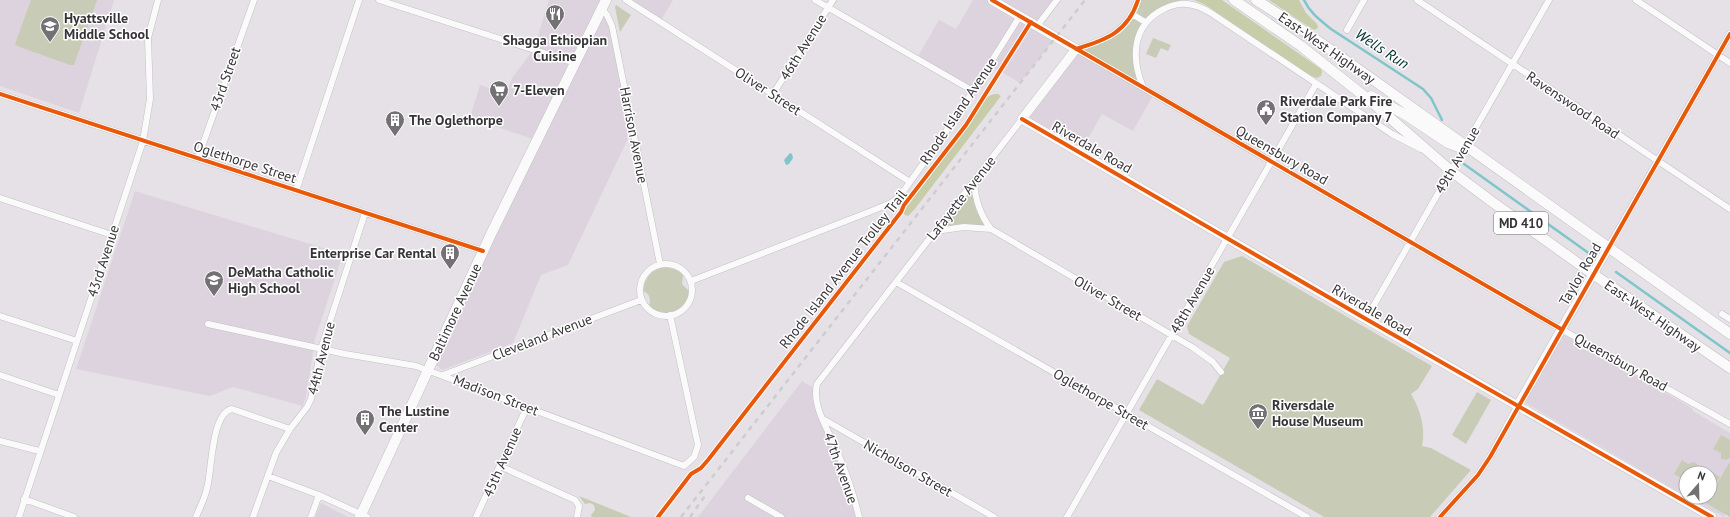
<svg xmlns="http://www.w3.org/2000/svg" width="1730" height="517" font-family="'PT Sans',sans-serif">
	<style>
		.built { fill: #ddd3de }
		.green { fill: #c8ccb7 }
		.forest { fill: #c7cda8 }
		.water { fill: #7ec6ca }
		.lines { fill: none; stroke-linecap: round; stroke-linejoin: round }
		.stream { stroke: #7ec6ca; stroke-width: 2.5 }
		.street-casing { stroke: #c3c0c4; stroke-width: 7 }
		.secondary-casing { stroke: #c3c0c4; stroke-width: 10 }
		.primary-casing { stroke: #c3c0c4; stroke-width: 11 }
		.street { stroke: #fbfafb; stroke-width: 6 }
		.secondary { stroke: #fbfafb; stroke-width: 9 }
		.primary { stroke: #fbfafb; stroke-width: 10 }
		.rail { stroke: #cdcdcd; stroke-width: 2.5; stroke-dasharray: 5 5; stroke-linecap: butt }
		.cycleway-casing { stroke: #fff; stroke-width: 6 }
		.cycleway { stroke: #e8590c; stroke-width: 4 }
		.labels { text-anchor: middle; stroke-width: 3; stroke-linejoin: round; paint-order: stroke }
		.shield { fill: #fff; stroke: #737174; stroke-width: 1 }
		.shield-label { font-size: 13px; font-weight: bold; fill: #373438 }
		.poi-label { font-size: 14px; font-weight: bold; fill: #373438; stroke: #fff; text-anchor: start }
		.street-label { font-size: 14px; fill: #373438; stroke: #fff }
		.water-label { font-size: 15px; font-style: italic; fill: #003133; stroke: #fff }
	</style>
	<rect width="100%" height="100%" fill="#e6e1e6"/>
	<!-- built -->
	<path class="built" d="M0 0H114L79 113 0 86Z
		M549 0H606L602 9 607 15 633 128 568 265 541 275 513 343 442 370 432 361 536 140 470 118 480 85 506 94 512 78 534 49Z
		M626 0H673L660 22Z
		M973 0H1057L1037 26 1056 37 1020 83 989 65 973 91 917 58 939 20 956 29Z
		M1077 48 1154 94 1133 131 1102 114 1080 153 1022 119Z
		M135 191 343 254 315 339 307 391 303 406 233 387 210 396 76 369Z
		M1564 335 1692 408 1693 411 1730 433V505L1724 517 1688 497H1710V473H1686V496L1524 402Z
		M802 381 816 389V395L839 455 858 517H698Z
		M321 503 348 517H315Z"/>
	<!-- green -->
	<path class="green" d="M31 0H97L74 65H70L17 46 15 44Z
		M1138 0H1179L1184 3 1170 5 1145 22 1136 52 1143 87 1077 49 1099 42 1124 25Z
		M616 5 631 15 620 32 615 7Z
		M1153 38 1171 45 1168 51 1161 48 1156 58 1146 54Z
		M974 181 975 194 990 229 936 231Z
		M1242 256 1432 366 1418 389 1411 394C1420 409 1426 428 1422 446L1431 448 1471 470 1430 517H1324L1139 410 1157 379 1203 405 1230 358 1189 334 1187 326 1224 262Z
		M662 267C671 268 677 269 683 275L682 284 690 292C685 313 666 321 649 306 651 299 650 294 643 291 645 278 650 272 662 267Z
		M1477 392 1491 400 1466 444 1452 435Z
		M1721 435 1730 440V458L1726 460 1721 459V453L1713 449Z
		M1682 460 1688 464 1694 462 1698 465 1696 473H1686V481L1674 474Z
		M1729 463H1730V517L1706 503Z
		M1702 466 1720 477 1710 493V473H1698Z
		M579 496 631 517H592L591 515 595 510 594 505 590 503 585 504Z"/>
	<!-- forest -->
	<path class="forest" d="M1194 0H1222L1321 69 1322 72 1321 76 1317 78 1311 76 1204 4Z
		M1269 0H1299L1306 13 1317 24 1318 28 1314 30Z
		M994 94H998L1001 96 914 210 908 216 905 215 903 212 906 208 962 134 987 97Z"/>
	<!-- water -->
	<path class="water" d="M790 153 792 154 793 158 789 164 786 165 784 160Z"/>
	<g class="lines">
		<!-- stream -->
		<path class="stream" d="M1304 0C1310 13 1320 20 1331 29L1423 89 1431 98 1442 120
			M1464 164 1590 254
			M1616 272 1730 353"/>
		<!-- street casing -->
		<g class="street-casing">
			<path id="street" d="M379 0 575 63
				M626 0 910 182
				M815 0 973 91
				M1417 0 1730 209
				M1636 0 1730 63
				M602 9 607 15 612 26 660 264
				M1132 14 1145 22
				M1037 26 1057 0
				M1347 30 1364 0
				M1076 49 1561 329 1730 424
				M1076 49C1106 40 1128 32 1138 0
				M1143 87C1131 58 1132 26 1162 10 1180 0 1195 3 1211 13L1392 134 1421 149
				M0 94 483 251
				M773 94 833 0
				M198 158 254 0
				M974 181C975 199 980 215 991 229L1192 347 1213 362 1221 372
				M296 191 359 0
				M0 198 112 235
				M936 231 964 227 991 229
				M1608 248 1730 34
				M640 290a26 26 0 1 1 52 0a26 26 0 1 1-52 0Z
				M691 281 869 212 891 203 896 199 905 189 959 113 1020 16
				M896 282 1307 517
				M1722 314 1730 319
				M0 316 77 341
				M1366 319 1549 0
				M208 324 345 354 416 366 684 466 694 457 698 445 670 315
				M0 375 59 395
				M443 375 641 300
				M823 419 994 517
				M0 441 39 451
				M500 466 575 500 579 506 577 517
				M268 476 319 495 367 517
				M748 498 781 517
				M24 499 74 517
				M19 517 143 141 150 99 148 38 158 0
				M196 517C200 507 205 498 207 488 212 471 211 413 232 409L290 429
				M253 517 276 453 290 429 307 407 311 399 321 349 365 213
				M311 517 319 495
				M476 517 527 407
				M859 517C854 496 847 475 839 456 831 433 811 408 817 384L1022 119
				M1067 517 1316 84
				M1440 517 1478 475 1490 457 1518 405"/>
		</g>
		<!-- secondary casing -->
		<g class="secondary-casing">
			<path id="secondary" d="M992 0 1076 49 1022 119 1366 319 1712 517
				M1518 405 1608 248"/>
		</g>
		<!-- primary casing -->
		<g class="primary-casing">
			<path id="primary" d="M1234 0 1301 46 1374 104 1451 171 1491 201 1593 274 1730 368
				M1256 0 1294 24 1358 69 1730 334
				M1371 96 1406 115 1448 143 1459 147 1466 145
				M360 517 491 234 606 0"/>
		</g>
		<!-- street -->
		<use href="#street" class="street"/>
		<!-- secondary -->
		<use href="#secondary" class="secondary"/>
		<!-- primary -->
		<use href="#primary" class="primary"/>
		<!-- rail -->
		<path class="rail" d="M681 517 1085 0
			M690 517 707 493"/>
		<!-- cycleway casing -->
		<g class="cycleway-casing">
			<path id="cycleway" d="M992 0 1561 329
				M1076 49C1106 40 1128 32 1138 0
				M0 94 483 251
				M1022 119 1366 319 1712 517
				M658 517 691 474 701 468 708 460 901 212 904 205 966 125 1031 22
				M1440 517 1478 475 1490 457 1730 34"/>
		</g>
		<!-- cycleway -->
		<use href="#cycleway" class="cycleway"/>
	</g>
	<!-- icons -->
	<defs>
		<g id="restaurant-pin" transform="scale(1)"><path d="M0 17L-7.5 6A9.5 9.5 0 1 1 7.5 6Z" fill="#747175" stroke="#fff"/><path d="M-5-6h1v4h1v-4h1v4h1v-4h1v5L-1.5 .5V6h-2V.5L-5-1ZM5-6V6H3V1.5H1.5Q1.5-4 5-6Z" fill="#fff"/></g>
		<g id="school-pin" transform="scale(1)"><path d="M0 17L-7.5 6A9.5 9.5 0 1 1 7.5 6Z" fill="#747175" stroke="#fff"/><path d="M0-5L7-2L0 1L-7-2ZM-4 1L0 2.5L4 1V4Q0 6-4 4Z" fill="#fff"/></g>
		<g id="supermarket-pin" transform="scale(1)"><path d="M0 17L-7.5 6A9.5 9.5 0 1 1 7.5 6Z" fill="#747175" stroke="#fff"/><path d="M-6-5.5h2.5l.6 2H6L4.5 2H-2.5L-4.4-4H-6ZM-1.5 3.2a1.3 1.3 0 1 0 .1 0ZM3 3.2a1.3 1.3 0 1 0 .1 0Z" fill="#fff"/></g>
		<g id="civic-pin" transform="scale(1)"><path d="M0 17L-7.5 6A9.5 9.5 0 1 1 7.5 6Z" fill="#747175" stroke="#fff"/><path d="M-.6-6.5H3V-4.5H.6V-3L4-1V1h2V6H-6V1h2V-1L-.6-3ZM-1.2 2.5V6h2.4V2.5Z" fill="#fff"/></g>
		<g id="building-pin" transform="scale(1)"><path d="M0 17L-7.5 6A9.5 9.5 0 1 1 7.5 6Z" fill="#747175" stroke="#fff"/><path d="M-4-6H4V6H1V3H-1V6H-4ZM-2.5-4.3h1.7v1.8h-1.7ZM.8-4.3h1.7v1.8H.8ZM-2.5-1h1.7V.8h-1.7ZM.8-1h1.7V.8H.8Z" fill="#fff"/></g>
		<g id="museum-pin" transform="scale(1)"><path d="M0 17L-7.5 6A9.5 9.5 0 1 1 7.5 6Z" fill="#747175" stroke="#fff"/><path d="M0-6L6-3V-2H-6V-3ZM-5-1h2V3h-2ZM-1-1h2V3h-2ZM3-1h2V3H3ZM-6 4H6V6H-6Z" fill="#fff"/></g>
	</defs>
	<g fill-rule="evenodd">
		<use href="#restaurant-pin" x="555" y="14"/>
		<use href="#school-pin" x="50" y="26"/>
		<use href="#supermarket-pin" x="499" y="90"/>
		<use href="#civic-pin" x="1266" y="109"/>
		<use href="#building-pin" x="395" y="120"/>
		<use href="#building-pin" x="450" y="253"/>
		<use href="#school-pin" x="214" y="280"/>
		<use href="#museum-pin" x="1258" y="413"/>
		<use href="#building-pin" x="365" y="419"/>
	</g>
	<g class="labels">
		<!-- shield labels -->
		<rect class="shield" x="1494" y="212" width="54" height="22" rx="3"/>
		<g class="shield-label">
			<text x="1521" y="228">MD 410</text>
		</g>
		<!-- poi labels -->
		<g class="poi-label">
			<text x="64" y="23">Hyattsville<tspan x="64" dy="16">Middle School</tspan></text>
			<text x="555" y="45" text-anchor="middle">Shagga Ethiopian<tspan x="555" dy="16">Cuisine</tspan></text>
			<text x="513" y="95">7-Eleven</text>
			<text x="1280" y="106">Riverdale Park Fire<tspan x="1280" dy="16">Station Company 7</tspan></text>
			<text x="409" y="125">The Oglethorpe</text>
			<text x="436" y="258" text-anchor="end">Enterprise Car Rental</text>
			<text x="228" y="277">DeMatha Catholic<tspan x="228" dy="16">High School</tspan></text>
			<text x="1272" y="410">Riversdale<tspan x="1272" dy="16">House Museum</tspan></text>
			<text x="379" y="416">The Lustine<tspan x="379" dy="16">Center</tspan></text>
		</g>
		<!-- street labels -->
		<g class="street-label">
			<text transform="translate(803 47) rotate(-58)" y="5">46th Avenue</text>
			<text transform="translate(1327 48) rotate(35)" y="5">East-West Highway</text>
			<text transform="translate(225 79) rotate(-71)" y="5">43rd Street</text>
			<text transform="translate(768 91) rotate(33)" y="5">Oliver Street</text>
			<text transform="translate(1573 105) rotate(34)" y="5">Ravenswood Road</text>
			<text transform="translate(958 111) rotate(-56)" y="5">Rhode Island Avenue</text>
			<text transform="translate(634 135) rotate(79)" y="5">Harrison Avenue</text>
			<text transform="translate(1092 147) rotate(30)" y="5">Riverdale Road</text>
			<text transform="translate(1282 155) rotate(30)" y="5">Queensbury Road</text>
			<text transform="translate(1457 160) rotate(-60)" y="5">49th Avenue</text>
			<text transform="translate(245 162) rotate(18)" y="5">Oglethorpe Street</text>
			<text transform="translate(961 198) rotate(-52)" y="5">Lafayette Avenue</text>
			<text transform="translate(103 261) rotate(-72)" y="5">43rd Avenue</text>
			<text transform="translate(843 269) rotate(-52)" y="5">Rhode Island Avenue Trolley Trail</text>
			<text transform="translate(1580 274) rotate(-60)" y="5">Taylor Road</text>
			<text transform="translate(1108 298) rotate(30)" y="5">Oliver Street</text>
			<text transform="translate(1192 300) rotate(-60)" y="5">48th Avenue</text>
			<text transform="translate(1372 310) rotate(30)" y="5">Riverdale Road</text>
			<text transform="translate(455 312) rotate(-65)" y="5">Baltimore Avenue</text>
			<text transform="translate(1653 316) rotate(35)" y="5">East-West Highway</text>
			<text transform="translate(542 337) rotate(-21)" y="5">Cleveland Avenue</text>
			<text transform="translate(321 358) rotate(-76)" y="5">44th Avenue</text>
			<text transform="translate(1621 362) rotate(29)" y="5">Queensbury Road</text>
			<text transform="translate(496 395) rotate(21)" y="5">Madison Street</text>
			<text transform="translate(1101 399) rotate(30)" y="5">Oglethorpe Street</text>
			<text transform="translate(502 462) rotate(-66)" y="5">45th Avenue</text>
			<text transform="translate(841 468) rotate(70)" y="5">47th Avenue</text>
			<text transform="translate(908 468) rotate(30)" y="5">Nicholson Street</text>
		</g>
		<!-- water labels -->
		<g class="water-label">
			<text transform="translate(1382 49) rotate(33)" y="5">Wells Run</text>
		</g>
	</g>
	<!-- north arrow -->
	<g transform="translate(1698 485) rotate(20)"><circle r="19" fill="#ffffff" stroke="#afaeaf"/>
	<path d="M0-3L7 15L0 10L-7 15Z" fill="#747175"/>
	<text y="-6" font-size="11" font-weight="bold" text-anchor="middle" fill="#373438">N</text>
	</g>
</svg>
